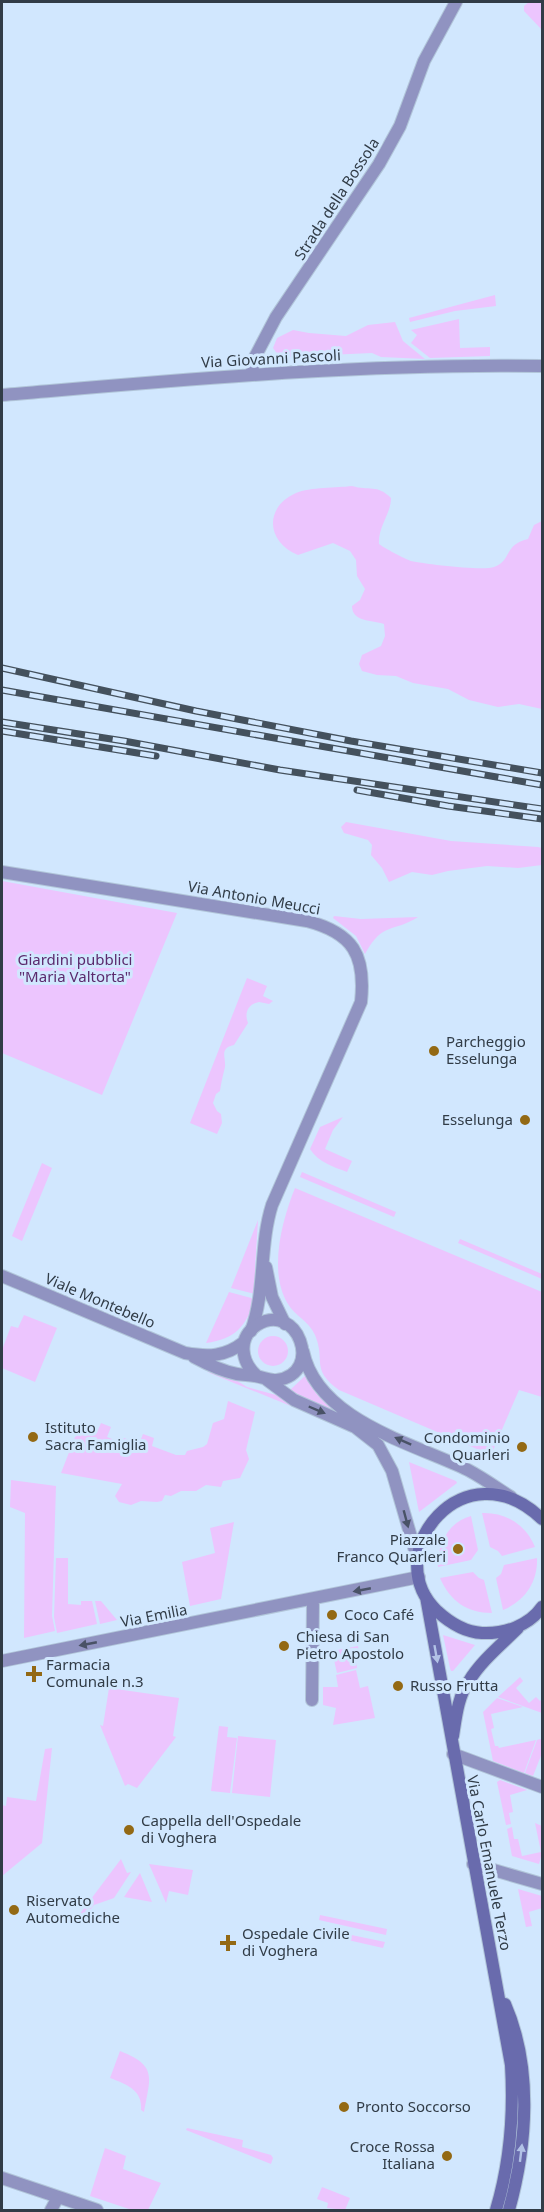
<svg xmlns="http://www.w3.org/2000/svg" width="544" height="2212" font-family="'Noto Sans',sans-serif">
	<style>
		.green { fill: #ecc5fe }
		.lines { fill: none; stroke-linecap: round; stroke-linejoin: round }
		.minor-casing { stroke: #b1c5d9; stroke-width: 14 }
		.tertiary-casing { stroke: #b1c5d9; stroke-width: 14 }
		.secondary-casing { stroke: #b1c5d9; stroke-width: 14 }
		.minor { stroke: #9093c1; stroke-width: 12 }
		.tertiary { stroke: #9093c1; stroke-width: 12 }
		.secondary { stroke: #696bad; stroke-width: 12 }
		.rail-casing { stroke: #44515d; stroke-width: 7 }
		.rail { stroke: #d1e7fe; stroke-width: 4.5; stroke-dasharray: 14; stroke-linecap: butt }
		.oneway { fill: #495266 }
		.oneway2 { fill: #b2c2e6 }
		.poi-dot { fill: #936914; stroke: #d1e7fe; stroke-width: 2 }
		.labels { text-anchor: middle; stroke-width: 6; stroke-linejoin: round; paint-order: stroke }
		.street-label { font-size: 15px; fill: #313c47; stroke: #d1e7fe }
		.park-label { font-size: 15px; fill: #5b2a6d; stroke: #d1e7fe }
		.poi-label { font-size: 15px; fill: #313c47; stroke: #d1e7fe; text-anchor: start }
	</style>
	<rect width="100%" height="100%" fill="#d1e7fe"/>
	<!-- green -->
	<path class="green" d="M529 2H542V30L524 11V6Z
		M495 295 496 306 455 311 410 322 409 318Z
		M459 319 460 348 490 347V356L430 358 411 343 417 335 411 330Z
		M395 322 403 341 425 359 381 357 372 353 283 357 278 355 273 348 277 338 293 330 309 333 346 336 368 325Z
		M352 486C369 491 377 484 391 498 391 514 378 526 379 544 384 548 405 559 411 561 424 564 483 571 494 567 512 561 503 545 528 539L534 525 542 521V709L519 704 498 707 469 700 448 689 413 683 396 676 377 675 362 671 359 664 362 655 381 646 385 636 384 624C372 620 352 622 352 606L360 600 365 589 357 576 356 560 350 551 333 543 298 555C266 542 264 507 296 493 310 487 337 488 352 486Z
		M346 822 451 841 538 847 542 848V865L518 868 487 866 448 871 432 875 412 872 389 882 382 868 371 855 372 845 368 840 344 833 341 827Z
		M2 881 177 913 102 1095 2 1053Z
		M334 916 361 919 418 917C393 933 383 921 365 954L356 936 333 918Z
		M247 978 267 986 263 996 273 1001 269 1004 259 1002C248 1004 244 1013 248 1023L234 1045C219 1048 226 1057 225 1067 223 1075 221 1083 220 1091L216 1094 213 1103 217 1111 221 1114 222 1123 217 1134 190 1123Z
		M343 1117 333 1130 325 1149 352 1161 347 1172C334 1167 318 1162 310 1149L320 1127Z
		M42 1163 52 1168 22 1241 12 1236Z
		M302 1172 396 1212 394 1217 300 1177Z
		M295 1188 542 1292V1397L519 1390 491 1455 339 1390C310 1369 326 1361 315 1335 309 1321 295 1316 288 1304 268 1272 282 1220 295 1188Z
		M258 1220 255 1268V1294L231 1288Z
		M460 1239 542 1274V1279L458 1243Z
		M229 1292 255 1299C246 1326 236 1339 206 1343Z
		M24 1315 57 1328 35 1382 2 1368V1350L11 1326 18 1328Z
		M258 1351a15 15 0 1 1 30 0a15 15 0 1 1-30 0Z
		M207 1372 231 1377 247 1387 276 1395 325 1420Z
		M306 1375 316 1393 337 1415 290 1390Z
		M228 1401 255 1412 246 1450 249 1459 240 1478 223 1481 221 1487 206 1485 196 1491H181L171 1496 165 1495 162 1501 157 1502 141 1501 131 1505 119 1502 115 1496 122 1484 61 1473 75 1437 88 1427 98 1430 101 1423 111 1427 107 1437 122 1443 124 1438 139 1444 143 1434 154 1438 152 1446 176 1455H185L187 1451 203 1447 207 1444 213 1423 224 1419Z
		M409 1462 456 1481 457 1483 419 1512Z
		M11 1480 56 1486 52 1616 55 1631 24 1638 25 1513 10 1507Z
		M482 1513C506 1512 526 1525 535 1547L502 1556 498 1551 490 1547Z
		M471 1516 478 1550 471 1560 438 1567C437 1545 448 1522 471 1516Z
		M234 1522 221 1599 190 1606 182 1562 215 1553 210 1528Z
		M56 1558H68V1604L81 1605V1601H92L97 1624 57 1633 54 1617Z
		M537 1558C538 1582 525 1601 503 1610L496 1578 501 1574 504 1565Z
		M473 1572 479 1578 484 1580 492 1613C467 1613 450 1601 440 1578Z
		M95 1601H101L117 1620 100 1624Z
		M443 1635 475 1645 453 1671H451L450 1668Z
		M358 1646 360 1657 356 1659 357 1668 337 1673 332 1651Z
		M356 1670 360 1688 368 1686 375 1718 333 1725 336 1708 323 1705V1687H338L336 1675Z
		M520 1677 523 1681 516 1688 529 1703 536 1697 540 1701 542 1699V1713L498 1697Z
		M109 1688 179 1698 173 1736 176 1737 137 1788 128 1784 125 1786 100 1725 103 1726Z
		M497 1698 523 1707 491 1714 494 1728 491 1729 495 1746H498L499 1748 536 1740 524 1773 493 1761 483 1712Z
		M219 1726 228 1727 227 1737 237 1738 230 1793 211 1791Z
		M238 1736 276 1740 270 1797 232 1793Z
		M540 1739 542 1740V1753L533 1776 525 1773 537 1740Z
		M52 1748 42 1843 2 1876V1805L6 1806 7 1797 36 1801 45 1749Z
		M500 1780 527 1790 510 1795 513 1812 509 1813 511 1824 506 1825 497 1782Z
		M535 1823 542 1826V1853L539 1864 512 1856 507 1829 512 1827 514 1839H518L522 1856 541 1852Z
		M121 1859 127 1873 131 1872 114 1898 94 1905 80 1923 76 1919Z
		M149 1864 193 1870 188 1895 169 1891 166 1903Z
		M140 1873 152 1902 124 1897Z
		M518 1889 542 1896V1908L529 1912 532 1926 526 1927Z
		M320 1915 387 1929 386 1935 319 1920Z
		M318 1928 385 1942 383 1948 317 1933Z
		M120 2051C158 2066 150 2077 144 2112L141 2110C143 2090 126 2084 110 2078Z
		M187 2128 243 2140 242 2147 271 2155 273 2158 271 2164 186 2130Z
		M105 2148 126 2156 123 2169 161 2183 148 2210H132L90 2196Z
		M322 2187 350 2198 345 2210 327 2208 328 2203 317 2199Z"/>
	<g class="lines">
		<!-- minor casing -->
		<g class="minor-casing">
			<path id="minor" d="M251 375 255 357 276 317 379 164 400 126 424 61 456 2
				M2 395C181 380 362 363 542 366
				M2 872 307 921C353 933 366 955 361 1002L272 1205C259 1246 266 1291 251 1331
				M266 1267 272 1297 285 1324
				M2 1661 419 1577
				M312 1700 313 1600
				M453 1754 542 1787
				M473 1864 542 1884
				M2 2178 97 2210
				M51 2210 58 2197"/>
		</g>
		<!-- tertiary casing -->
		<g class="tertiary-casing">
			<path id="tertiary" d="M2 1276 185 1353C208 1357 225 1357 244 1342
				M303 1351C317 1420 412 1443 468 1470 483 1478 497 1488 511 1497
				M194 1357C207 1364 221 1371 237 1374 243 1375 249 1375 255 1376 263 1377 269 1381 277 1380 325 1373 297 1300 257 1325 237 1338 241 1362 257 1376
				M267 1380 294 1400 355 1427 378 1445 392 1471 418 1561"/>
		</g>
		<!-- secondary casing -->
		<g class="secondary-casing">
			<path id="secondary" d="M542 1519C465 1445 377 1553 437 1611 450 1623 464 1632 482 1633 504 1634 529 1626 542 1607
				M426 1597 511 2065C514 2114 510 2163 496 2210
				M453 1736C456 1717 458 1696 469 1681 481 1661 501 1645 518 1628
				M505 2004C533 2068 527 2145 509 2210"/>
		</g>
		<!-- minor -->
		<use href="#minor" class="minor"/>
		<!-- tertiary -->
		<use href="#tertiary" class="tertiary"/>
		<!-- secondary -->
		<use href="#secondary" class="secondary"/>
		<!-- rail casing -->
		<g class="rail-casing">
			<path id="rail" d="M2 668 196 711 351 741 542 773
				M2 690 542 785
				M2 722 124 741 280 770 542 809
				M2 731 156 756
				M357 790 448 806 542 819"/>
		</g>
		<!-- rail -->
		<use href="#rail" class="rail"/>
	</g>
	<!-- one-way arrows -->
	<defs><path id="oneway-solid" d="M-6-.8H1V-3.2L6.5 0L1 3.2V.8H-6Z" transform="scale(1.5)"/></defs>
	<g class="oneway">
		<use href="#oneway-solid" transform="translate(317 1410) rotate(23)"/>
		<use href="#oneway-solid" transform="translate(403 1441) rotate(-156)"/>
		<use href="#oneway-solid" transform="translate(406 1519) rotate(75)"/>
		<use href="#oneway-solid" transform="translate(362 1590) rotate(169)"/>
		<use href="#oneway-solid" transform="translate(88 1644) rotate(169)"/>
	</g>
	<g class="oneway2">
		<use href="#oneway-solid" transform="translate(436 1654) rotate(80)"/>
		<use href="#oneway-solid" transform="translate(521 2153) rotate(-83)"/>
	</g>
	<!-- markers -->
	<g class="poi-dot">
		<circle cx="434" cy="1051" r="6"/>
		<circle cx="525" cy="1120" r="6"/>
		<circle cx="33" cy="1437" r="6"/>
		<circle cx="522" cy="1447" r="6"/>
		<circle cx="458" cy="1549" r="6"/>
		<circle cx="332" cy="1615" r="6"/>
		<circle cx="284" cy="1646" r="6"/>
		<path d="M31 1665h6v6h6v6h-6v6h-6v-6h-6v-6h6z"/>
		<circle cx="398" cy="1686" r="6"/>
		<circle cx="129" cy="1830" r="6"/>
		<circle cx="14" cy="1910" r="6"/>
		<path d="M225 1934h6v6h6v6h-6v6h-6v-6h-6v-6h6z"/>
		<circle cx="344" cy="2107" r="6"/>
		<circle cx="447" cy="2156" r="6"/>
	</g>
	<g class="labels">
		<!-- street labels -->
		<g class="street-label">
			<text transform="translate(337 199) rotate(-57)" y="5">Strada della Bossola</text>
			<text transform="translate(271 359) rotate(-3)" y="5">Via Giovanni Pascoli</text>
			<text transform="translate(254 898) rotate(10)" y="5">Via Antonio Meucci</text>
			<text transform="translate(100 1301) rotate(23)" y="5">Viale Montebello</text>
			<text transform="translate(154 1616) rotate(-11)" y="5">Via Emilia</text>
			<text transform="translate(489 1863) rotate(79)" y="5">Via Carlo Emanuele Terzo</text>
		</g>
		<!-- park labels -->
		<g class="park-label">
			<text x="75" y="965">Giardini pubblici<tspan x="75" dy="17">"Maria Valtorta"</tspan></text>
		</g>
		<!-- poi labels -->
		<g class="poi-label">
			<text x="446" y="1047">Parcheggio<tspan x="446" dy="17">Esselunga</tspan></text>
			<text x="513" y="1125" text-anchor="end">Esselunga</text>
			<text x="45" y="1433">Istituto<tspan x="45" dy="17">Sacra Famiglia</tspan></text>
			<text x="510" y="1443" text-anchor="end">Condominio<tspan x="510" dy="17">Quarleri</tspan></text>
			<text x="446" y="1545" text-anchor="end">Piazzale<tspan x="446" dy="17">Franco Quarleri</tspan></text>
			<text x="344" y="1620">Coco Café</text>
			<text x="296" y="1642">Chiesa di San<tspan x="296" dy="17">Pietro Apostolo</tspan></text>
			<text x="46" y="1670">Farmacia<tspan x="46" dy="17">Comunale n.3</tspan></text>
			<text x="410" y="1691">Russo Frutta</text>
			<text x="141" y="1826">Cappella dell'Ospedale<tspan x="141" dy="17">di Voghera</tspan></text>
			<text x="26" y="1906">Riservato<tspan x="26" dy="17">Automediche</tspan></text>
			<text x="242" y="1939">Ospedale Civile<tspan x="242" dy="17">di Voghera</tspan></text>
			<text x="356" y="2112">Pronto Soccorso</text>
			<text x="435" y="2152" text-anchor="end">Croce Rossa<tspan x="435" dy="17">Italiana</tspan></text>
		</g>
	</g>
	<!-- border -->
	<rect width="544" height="2212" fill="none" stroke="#313c47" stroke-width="6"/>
</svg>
